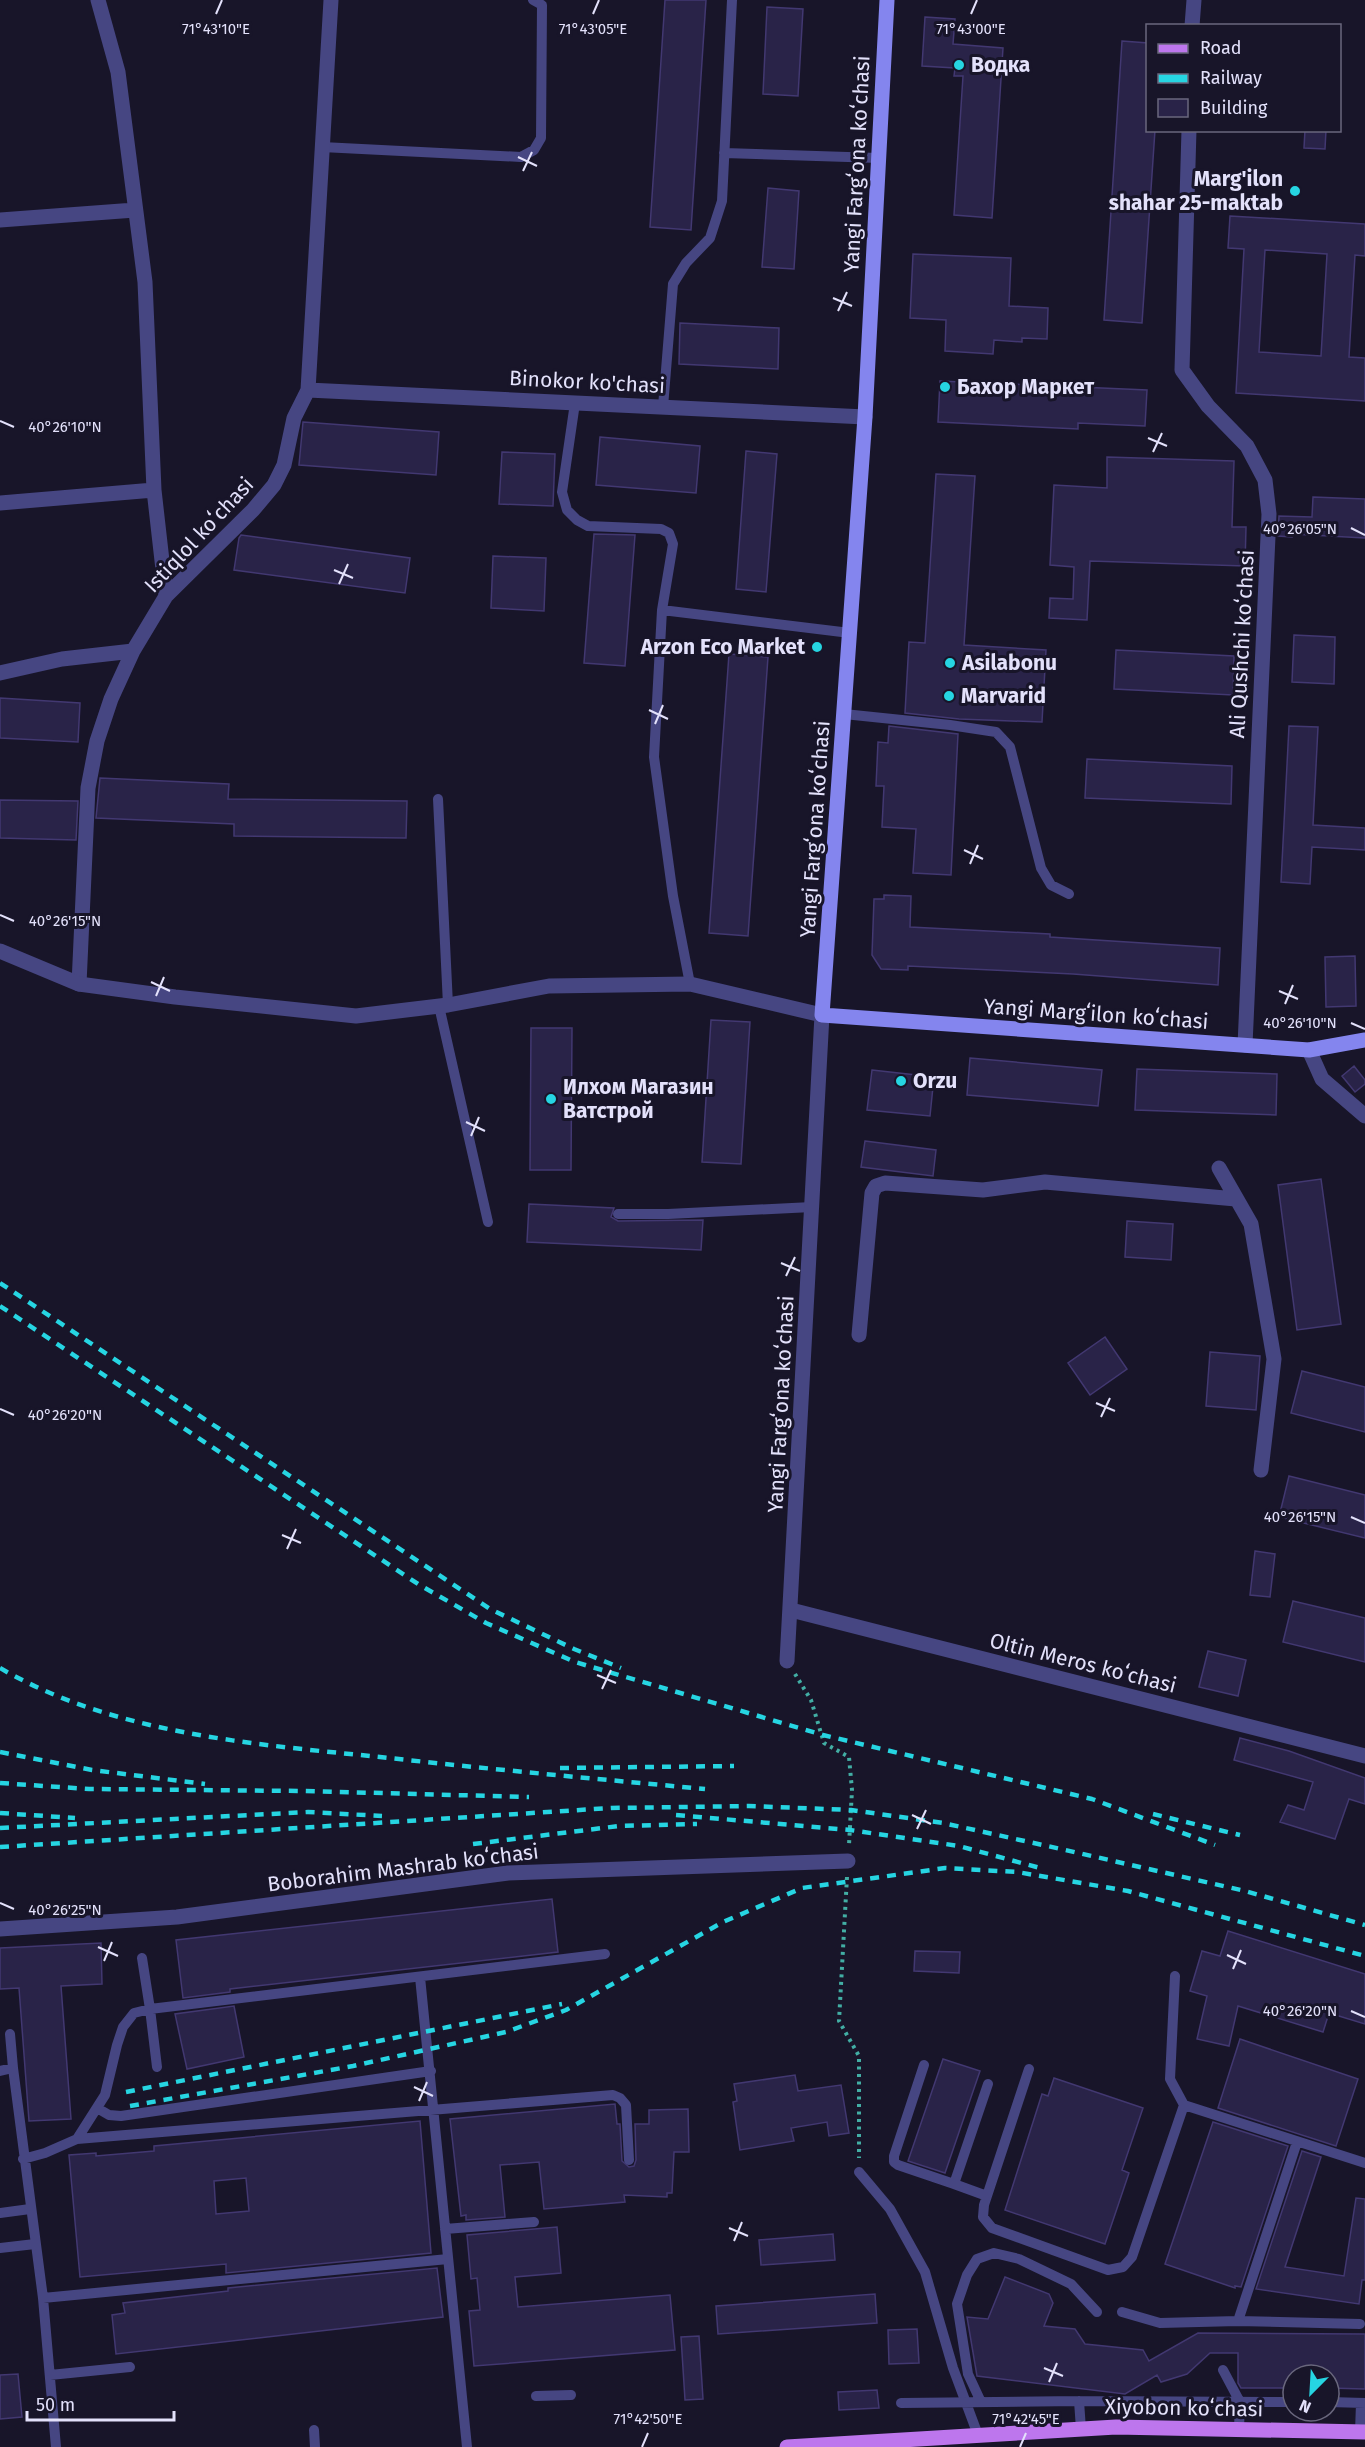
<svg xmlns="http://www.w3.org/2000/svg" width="1365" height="2447" font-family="'Fira Sans',sans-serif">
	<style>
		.building { fill: #292348; stroke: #423871; stroke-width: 1.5; fill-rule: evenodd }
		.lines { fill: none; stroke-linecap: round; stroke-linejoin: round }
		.path { stroke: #42aea4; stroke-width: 4; stroke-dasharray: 3 4.5; stroke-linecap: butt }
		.service { stroke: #464682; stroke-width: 10 }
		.minor { stroke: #464682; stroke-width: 15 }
		.tertiary { stroke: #464682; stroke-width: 15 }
		.secondary { stroke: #8485ee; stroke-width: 15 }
		.primary { stroke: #bd76ed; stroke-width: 15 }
		.rail { stroke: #26d5e2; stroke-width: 4.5; stroke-dasharray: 9 8; stroke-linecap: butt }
		.ticks { fill: none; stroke: #e3e1fb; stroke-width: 2 }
		.poi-dot { fill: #26d5e2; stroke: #181529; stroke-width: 2 }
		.labels { text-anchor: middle; stroke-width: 6; stroke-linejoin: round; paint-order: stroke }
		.poi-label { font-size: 21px; font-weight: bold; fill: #e3e1fb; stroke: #181529; text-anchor: start }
		.street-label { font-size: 21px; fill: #e3e1fb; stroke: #181529 }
		.ticks-label { font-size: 15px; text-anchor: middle; fill: #e3e1fb; stroke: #181529; stroke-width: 6; stroke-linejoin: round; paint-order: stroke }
	</style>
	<rect width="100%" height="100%" fill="#181529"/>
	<!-- building -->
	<path class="building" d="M665 0H706L691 230 650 227Z
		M767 7 803 9 798 96 763 94Z
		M925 17 955 19 953 44 1003 48 992 218 954 215 963 76H954L955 68 922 66Z
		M1122 41 1148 43V130H1155L1142 323 1104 320Z
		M1305 130H1326L1325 149 1304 148Z
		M768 188 799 191 794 269 762 267Z
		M1230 216 1365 224V256L1355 255 1349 357 1365 358V401L1236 393 1244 249 1228 248ZM1265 250 1327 254 1321 356 1259 352Z
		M913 254 1011 258 1009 306 1048 308 1047 339 1022 338V342L994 340 993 354 945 351 946 320 910 318Z
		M680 323 779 328 778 369 679 364Z
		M940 381 1147 390 1145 426 1078 423V429L938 422Z
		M303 422 439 432 436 475 299 465Z
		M600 437 700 446 696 493 596 485Z
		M746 451 777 454 766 592 736 589Z
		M502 452 555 454 553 506 499 504Z
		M1107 457 1234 461 1232 527H1246L1245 566 1090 561 1087 620 1049 618 1050 598 1073 599 1074 567 1050 565 1054 485 1107 488Z
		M936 474 975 476 964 645 1046 650 1042 722 959 719 905 713 909 642 925 643Z
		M1313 497 1365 499V538L1292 534V537L1278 536 1279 516 1312 517Z
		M594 534 635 535 625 666 584 663Z
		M241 535 410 558 405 593 234 570 239 538Z
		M493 556 546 558 544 611 491 608Z
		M1294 635 1335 637 1334 684 1292 682Z
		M1116 650 1234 656 1233 695 1114 689Z
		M729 654 768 657 748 936 709 933Z
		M0 698 80 703 78 742 0 738Z
		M889 726 958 734 951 875 913 873 916 829 882 827 884 786H876L878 742 888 743Z
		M1289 726 1318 727 1313 825 1365 828V850L1312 847 1310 884 1281 882Z
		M1087 759 1232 766 1231 804 1085 798Z
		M100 778 229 784 228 799 407 801 406 838 234 836V824L96 818Z
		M0 800 78 801 76 840 0 838Z
		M884 895 911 896 910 927 1050 934V937L1220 948 1218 985 1073 974 908 966V970L881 969 872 955 874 899H884Z
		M1355 956 1356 1006 1326 1007 1325 957Z
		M711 1020 750 1022 741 1164 702 1162Z
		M531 1028H572L571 1170H530Z
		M970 1058 1102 1070 1098 1106 967 1095Z
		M1354 1066 1365 1080V1084L1355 1092 1342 1076Z
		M1137 1069 1277 1074 1276 1115 1135 1110Z
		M872 1070 934 1077 930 1116 867 1110Z
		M865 1141 936 1150 933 1176 861 1167Z
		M1321 1179 1341 1324 1297 1330 1278 1185Z
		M529 1204 614 1208 611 1217 618 1221 703 1220 701 1250 527 1242Z
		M1127 1221 1173 1224 1171 1260 1125 1257Z
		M1105 1337 1127 1369 1090 1395 1068 1363Z
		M1210 1352 1260 1356 1256 1410 1206 1406Z
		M1302 1371 1365 1387V1432L1291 1413Z
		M1289 1476 1365 1495V1538L1279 1517Z
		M1255 1551 1275 1554 1270 1597 1250 1595Z
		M1293 1601 1365 1618V1662L1283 1642Z
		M1208 1651 1246 1660 1238 1696 1199 1687Z
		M1240 1738 1289 1751 1365 1778V1804L1349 1799 1335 1839 1280 1822 1288 1805 1304 1810 1313 1782 1234 1760Z
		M552 1899 558 1952 230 1989V1992L183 1998 176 1940Z
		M1228 1931 1365 1974V2024L1329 2013 1323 2032 1238 2006 1229 2046 1197 2039 1207 1996 1190 1991 1202 1951 1220 1956Z
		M101 1943 102 1984 61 1986 71 2119 29 2121 19 1988 0 1989V1948Z
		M915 1951 960 1952 959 1973 914 1971Z
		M234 2006 244 2057 187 2069 175 2014Z
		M1240 2039 1358 2079 1336 2146 1218 2108Z
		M943 2059 980 2071 945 2173 908 2161Z
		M795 2075 798 2091 841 2085 849 2133 829 2136 827 2122 791 2128 794 2141 740 2150 733 2102 737 2101 734 2084Z
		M1054 2078 1143 2108 1122 2170 1129 2173 1105 2244 1005 2210 1042 2094 1048 2096Z
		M615 2104 617 2124H620L622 2161 629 2167 634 2166 636 2160 635 2124H649V2110L688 2109 689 2152H674L672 2193H667V2197L624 2195 625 2202 544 2209 539 2162 500 2165 505 2217 466 2220V2215L461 2216 450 2119Z
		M420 2121 431 2253 226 2273V2264L80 2277 69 2155 96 2153V2156L154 2151V2146ZM246 2178 249 2211 216 2214 214 2181Z
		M1213 2122 1288 2146 1241 2287 1235 2286V2288L1165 2264Z
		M1302 2151 1321 2157 1285 2267 1344 2276 1356 2198 1365 2199V2280H1362L1359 2304 1256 2289Z
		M557 2227 561 2273 515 2277 518 2307 670 2295 675 2350 474 2366 469 2311 480 2310 477 2278 471 2279 467 2235Z
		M833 2234 835 2260 761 2265 759 2240Z
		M437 2268 443 2317 116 2354 112 2315 125 2313 123 2303 228 2291V2288Z
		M1005 2277 1049 2294 1053 2303 1044 2326 1075 2329 1085 2344 1143 2350 1149 2361 1198 2333 1365 2334V2389L1329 2388V2375H1293V2388H1241L1238 2383V2353H1210L1187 2374 1161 2382 1157 2375 1125 2394 977 2376 967 2317 988 2319Z
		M875 2294 877 2323 718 2334 716 2306Z
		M917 2329 919 2363 889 2364 888 2330Z
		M699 2336 703 2399 685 2400 681 2337Z
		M18 2374 22 2417 0 2419V2375Z
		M877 2390 879 2408 839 2410 838 2392Z"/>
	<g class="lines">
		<!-- path -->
		<path class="path" d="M795 1674 811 1700 824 1743 849 1757 852 1790 849 1845
			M847 1877 839 2021 859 2056V2158"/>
		<!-- service -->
		<path class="service" d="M322 147 521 157 534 150 541 138 542 5 533 0
			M724 153 879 158
			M575 403 562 492 567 510 577 520 588 526 661 529 669 533 673 544 662 610 654 757 673 896 690 984
			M663 407 673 284 686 263 710 238 722 201 732 0
			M662 610 850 633
			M844 714 950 725 996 732 1010 747 1041 868 1051 885 1069 894
			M438 799 448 1005
			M439 1006 488 1222
			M618 1214H668L812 1207
			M1175 1976 1170 2079 1184 2105
			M420 1977 467 2447
			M10 2034 13 2068
			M924 2065 894 2156V2162L898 2165 954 2184
			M157 2067 150 2009 605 1954
			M1029 2069 984 2205 983 2217 992 2228 1108 2270 1123 2267 1132 2257 1184 2105 1365 2163
			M0 2071 13 2068 43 2298 56 2447
			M97 2108 109 2115 121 2116 431 2071
			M77 2139 613 2095 620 2098 626 2105 629 2160
			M1297 2142 1238 2321 1360 2324
			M23 2159 45 2153 77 2139 105 2095 117 2045 123 2027 134 2013 150 2009 142 1958
			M859 2172 890 2209 925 2272 953 2368 978 2435
			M987 2196 954 2184 988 2084
			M0 2213 30 2209
			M445 2229 534 2222
			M0 2248 35 2244
			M43 2298 448 2259
			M1122 2312 1160 2323 1238 2321
			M1223 2370 1240 2402 1239 2429
			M50 2375 130 2367
			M536 2396 571 2395
			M1079 2401 1081 2429
			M981 2402 968 2374 957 2304 967 2275 977 2259 994 2253 1019 2259 1071 2284 1097 2312
			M1329 2402 1365 2403
			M901 2403 1079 2401 1293 2402
			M314 2430 315 2447
			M1360 2432 1361 2403"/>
		<!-- minor -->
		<path class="minor" d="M98 0 118 72 145 282 154 490 166 596
			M1192 26 1194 0
			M1189 130 1182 370 1208 406 1247 446 1265 480 1269 514 1245 1045
			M0 220 135 210
			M308 390 865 417
			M0 503 154 490
			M0 673 62 659 133 651
			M79 984 88 788 97 741 111 699 133 651 166 596 253 510 274 485 284 465 294 418 308 390 331 0
			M1309 1050 1322 1079 1365 1116
			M1219 1168 1251 1224 1274 1359 1261 1470
			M859 1335 872 1193 876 1186 885 1183 983 1190 1045 1182 1236 1199
			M791 1610 1365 1756
			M787 1661 822 1015
			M0 1929 177 1917 508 1873 848 1861"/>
		<!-- tertiary -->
		<path class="tertiary" d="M0 951 79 984 175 997 356 1016 448 1005 549 986 690 984 822 1015"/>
		<!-- secondary -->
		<path class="secondary" d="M887 0 865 417 822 1015 1309 1050 1365 1040"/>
		<!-- primary -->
		<path class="primary" d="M787 2447 1116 2427 1365 2432"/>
		<!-- rail -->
		<path class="rail" d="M0 1283 490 1609 574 1649 621 1668
			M0 1306 418 1584 486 1623 575 1662 823 1735 1092 1799 1215 1845
			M0 1668C114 1734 252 1744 380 1757 488 1769 597 1779 705 1789
			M0 1752 92 1770 205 1784
			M560 1768 734 1766
			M0 1783 89 1789 304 1791 529 1797
			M0 1813 75 1818
			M1153 1814 1240 1835
			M676 1815 850 1830 959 1846 1040 1868
			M0 1828 308 1812 382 1816
			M473 1844 619 1826 697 1824
			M0 1847 611 1808 749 1806 851 1810 943 1823 1061 1849 1245 1891 1365 1925
			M126 2092 562 2004
			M130 2106 353 2066 506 2032 566 2010 723 1922 802 1888 945 1868 1017 1872 1128 1891 1365 1956"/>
	</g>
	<!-- ticks -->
	<path class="ticks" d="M216 14 222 0M593 14 599 0M971 14 977 0M518 157 537 166M523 171 532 152M833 298 852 306M838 311 847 292M0 421 14 427M1148 438 1167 446M1153 452 1162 433M1351 528 1365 535M334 570 353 578M339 584 348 564M649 710 668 719M655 724 663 705M964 850 983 859M970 864 978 845M0 915 14 921M151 982 170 991M1279 991 1298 999M156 996 164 977M1285 1004 1293 985M1351 1023 1365 1029M466 1122 485 1131M471 1136 479 1117M781 1263 800 1271M786 1276 795 1257M1096 1403 1115 1411M0 1409 14 1415M1101 1417 1110 1398M1351 1517 1365 1523M282 1535 301 1543M287 1549 296 1529M597 1675 616 1683M602 1689 611 1670M912 1815 931 1824M917 1829 926 1810M0 1903 14 1909M98 1947 118 1956M1227 1955 1246 1964M104 1961 112 1942M1233 1969 1241 1950M1351 2011 1365 2017M414 2087 433 2096M419 2101 427 2082M729 2228 748 2236M734 2241 742 2222M1044 2368 1063 2376M1049 2382 1057 2363M642 2447 648 2433M1020 2447 1026 2433"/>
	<!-- markers -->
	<g class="poi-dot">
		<circle cx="959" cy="65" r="6"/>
		<circle cx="1295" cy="191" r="6"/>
		<circle cx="945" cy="387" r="6"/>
		<circle cx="817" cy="647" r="6"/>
		<circle cx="950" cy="663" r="6"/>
		<circle cx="949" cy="696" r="6"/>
		<circle cx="901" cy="1081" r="6"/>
		<circle cx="551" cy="1099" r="6"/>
	</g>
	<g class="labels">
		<!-- poi labels -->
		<g class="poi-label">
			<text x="971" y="72">Водка</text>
			<text x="1283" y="186" text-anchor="end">Marg'ilon<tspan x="1283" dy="24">shahar 25-maktab</tspan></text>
			<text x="957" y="394">Бахор Маркет</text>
			<text x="805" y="654" text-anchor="end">Arzon Eco Market</text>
			<text x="962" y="670">Asilabonu</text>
			<text x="961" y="703">Marvarid</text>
			<text x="913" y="1088">Orzu</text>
			<text x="563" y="1094">Илхом Магазин<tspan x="563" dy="24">Ватстрой</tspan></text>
		</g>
		<!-- street labels -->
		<g class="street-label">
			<text transform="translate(857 164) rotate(-87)" y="7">Yangi Fargʻona koʻchasi</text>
			<text transform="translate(587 382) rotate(3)" y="7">Binokor ko'chasi</text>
			<text transform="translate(199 535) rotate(-47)" y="7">Istiqlol koʻchasi</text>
			<text transform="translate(1242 644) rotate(-87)" y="7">Ali Qushchi koʻchasi</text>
			<text transform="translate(815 829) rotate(-86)" y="7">Yangi Fargʻona koʻchasi</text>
			<text transform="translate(1096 1014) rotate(4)" y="7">Yangi Margʻilon koʻchasi</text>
			<text transform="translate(781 1404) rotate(-87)" y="7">Yangi Fargʻona koʻchasi</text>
			<text transform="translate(1083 1663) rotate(14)" y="7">Oltin Meros koʻchasi</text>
			<text transform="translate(403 1868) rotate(-7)" y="7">Boborahim Mashrab koʻchasi</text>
			<text transform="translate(1184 2408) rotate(1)" y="7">Xiyobon koʻchasi</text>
		</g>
	</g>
	<g class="ticks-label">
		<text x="216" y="34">71°43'10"E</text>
		<text x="971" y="34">71°43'00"E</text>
		<text x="593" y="34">71°43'05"E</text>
		<text x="65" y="432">40°26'10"N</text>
		<text x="1300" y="534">40°26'05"N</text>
		<text x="65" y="926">40°26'15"N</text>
		<text x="1300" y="1028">40°26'10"N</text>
		<text x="65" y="1420">40°26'20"N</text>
		<text x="1300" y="1522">40°26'15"N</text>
		<text x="65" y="1915">40°26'25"N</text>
		<text x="1300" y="2016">40°26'20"N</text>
		<text x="648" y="2424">71°42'50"E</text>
		<text x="1026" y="2424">71°42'45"E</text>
	</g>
	<!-- legend -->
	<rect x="1146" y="24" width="195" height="108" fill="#181529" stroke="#69677d" stroke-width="1.5"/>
	<rect x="1158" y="44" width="30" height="9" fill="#bd76ed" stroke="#69677d" stroke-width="1.5"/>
	<text x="1200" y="54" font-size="18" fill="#e3e1fb">Road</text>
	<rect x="1158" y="74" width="30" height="9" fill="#26d5e2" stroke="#69677d" stroke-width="1.5"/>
	<text x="1200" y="84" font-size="18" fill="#e3e1fb">Railway</text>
	<rect x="1158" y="99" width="30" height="18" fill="#292348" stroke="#69677d" stroke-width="1.5"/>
	<text x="1200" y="114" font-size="18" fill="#e3e1fb">Building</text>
	<!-- north arrow -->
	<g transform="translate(1311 2393) rotate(204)"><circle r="28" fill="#181529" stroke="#69677d" stroke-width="1.5"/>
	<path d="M0-4.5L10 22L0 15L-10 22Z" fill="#26d5e2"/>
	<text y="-9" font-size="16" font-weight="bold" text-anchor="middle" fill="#e3e1fb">N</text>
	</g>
	<!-- scale -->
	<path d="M27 2411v9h147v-9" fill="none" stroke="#e3e1fb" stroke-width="3"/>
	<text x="36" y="2411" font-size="18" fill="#e3e1fb" stroke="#181529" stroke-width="4.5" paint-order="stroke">50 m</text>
</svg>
